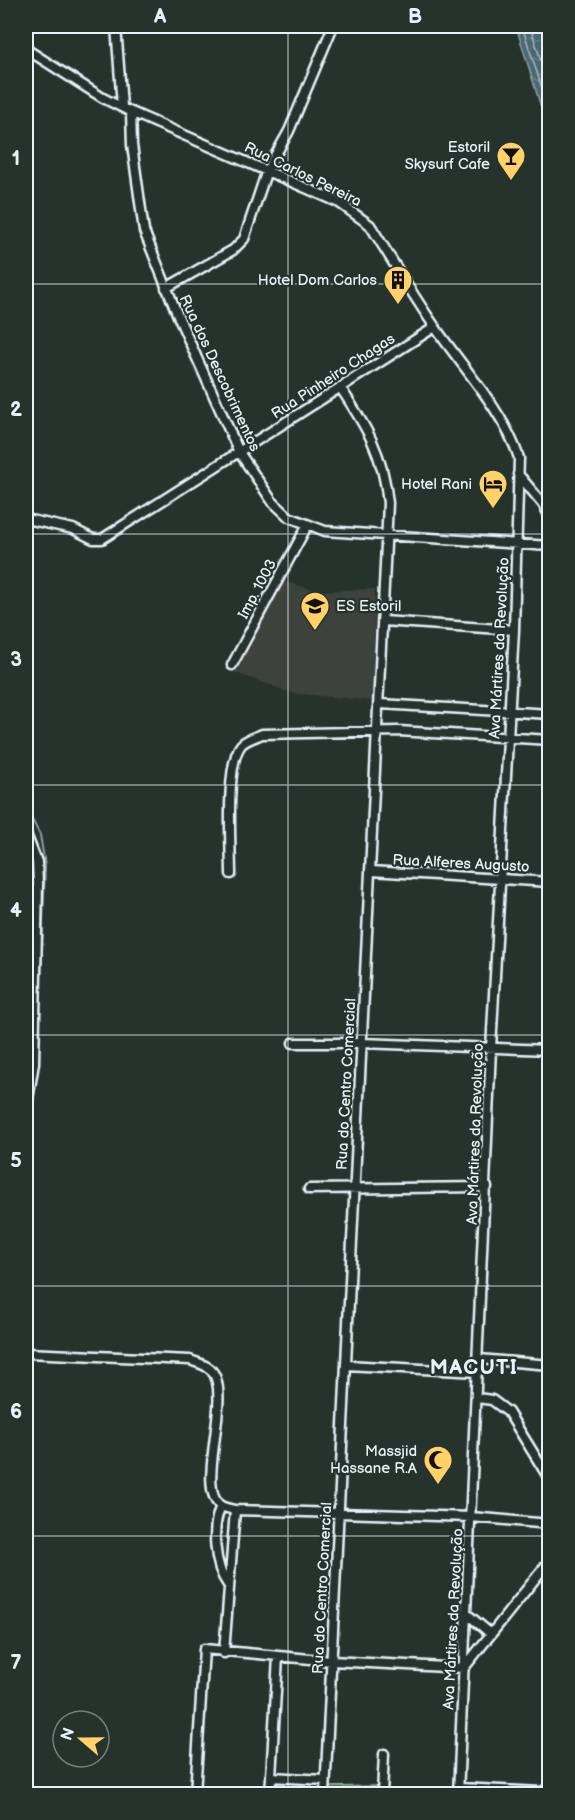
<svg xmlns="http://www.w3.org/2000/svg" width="575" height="1820" font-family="'Balsamiq Sans',sans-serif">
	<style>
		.built { fill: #3c423c }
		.garden { fill: #56735b; stroke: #9fb2aa; stroke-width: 1.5 }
		.water { fill: url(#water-ripples); stroke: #8a9fa7; stroke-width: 1.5 }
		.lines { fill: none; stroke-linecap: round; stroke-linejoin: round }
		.shore { stroke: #a9bac2; stroke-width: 1.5 }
		.stream { stroke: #8a9fa7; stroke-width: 2 }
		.minor-casing { stroke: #e8f1f8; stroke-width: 13 }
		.minor { stroke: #26332d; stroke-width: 8 }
		.grid { fill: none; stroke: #e8f1f8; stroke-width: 1.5; stroke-opacity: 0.55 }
		.labels { text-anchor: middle; stroke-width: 4.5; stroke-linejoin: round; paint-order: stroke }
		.poi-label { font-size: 15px; fill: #e8f1f8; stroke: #26332d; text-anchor: end }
		.street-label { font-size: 15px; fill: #e8f1f8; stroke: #26332d }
		.district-label { font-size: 21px; font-weight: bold; letter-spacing: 1.5px; fill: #e8f1f8; stroke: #26332d }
		.neatline { fill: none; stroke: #e8f1f8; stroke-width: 2 }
		.grid-label { font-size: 20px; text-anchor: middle; font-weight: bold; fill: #e8f1f8 }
	</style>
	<defs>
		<pattern id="water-ripples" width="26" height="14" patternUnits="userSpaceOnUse" patternTransform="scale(1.5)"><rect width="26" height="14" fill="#4b6871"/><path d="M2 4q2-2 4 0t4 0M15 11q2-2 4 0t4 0" fill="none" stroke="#657e86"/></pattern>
	</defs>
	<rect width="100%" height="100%" fill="#26332d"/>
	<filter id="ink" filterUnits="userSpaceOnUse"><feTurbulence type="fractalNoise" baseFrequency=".0167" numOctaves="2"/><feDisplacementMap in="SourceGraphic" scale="12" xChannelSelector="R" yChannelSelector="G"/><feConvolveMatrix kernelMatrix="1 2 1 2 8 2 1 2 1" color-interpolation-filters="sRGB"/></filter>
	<g filter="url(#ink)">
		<!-- built -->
		<path class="built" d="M282 581 318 591 375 589 373 701 292 693 234 672Z"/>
		<!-- garden -->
		<path class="garden" d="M379 1786 378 1794H330V1787Z"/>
		<!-- water -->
		<path class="water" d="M516 26H549V133Z"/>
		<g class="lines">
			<!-- shore -->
			<path class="shore" d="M522 26 550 113
				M530 26 550 89"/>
			<!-- stream -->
			<path class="stream" d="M26 808 40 835 45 865 39 1035
				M31 1106 37 1070
				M26 1128 29 1114"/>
			<!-- minor casing -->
			<g class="minor-casing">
				<path id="minor" d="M116 26 122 107
					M26 49 103 98 131 112 338 202 370 225C392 260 413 296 437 330 465 370 504 412 519 458L514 630 491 1049 458 1794
					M131 112 132 145 144 231 178 316 239 452 272 501 289 517 325 531 550 546
					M166 288 233 250 244 239 267 170 289 131 333 26
					M518 474 543 504 550 517
					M26 519 73 529 93 539H102L435 327
					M383 621 514 630
					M232 665 307 526
					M380 704 550 714
					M26 834 37 862 38 884 34 1063 26 1112
					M371 871 550 882
					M231 874C231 847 225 765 241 745 246 739 256 737 262 734L398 731 550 740
					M293 1043H361L550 1050
					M309 1189 487 1187
					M26 1353 190 1360C197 1363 205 1364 211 1370 234 1393 194 1489 221 1506 225 1508 231 1509 235 1510
					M479 1359 550 1365
					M346 1365 478 1372
					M477 1398 492 1400 508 1412 550 1480
					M221 1506C211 1527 214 1566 228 1585
					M467 1614 491 1634
					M224 1653 235 1510 471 1517 550 1524
					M278 1657 271 1777 325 1780
					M459 1788 542 1792 550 1787
					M195 1794 204 1649 331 1661 464 1668 550 1560
					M270 1794 271 1777
					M325 1794 388 503C383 453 367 428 340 387
					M382 1794 384 1754"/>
			</g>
			<!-- minor -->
			<use href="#minor" class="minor"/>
		</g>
	</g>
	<!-- grid -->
	<path class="grid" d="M288 26V1794M26 284H550M26 534H550M26 785H550M26 1035H550M26 1286H550M26 1536H550"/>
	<!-- icons -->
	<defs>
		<g id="bar-pin" transform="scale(1.5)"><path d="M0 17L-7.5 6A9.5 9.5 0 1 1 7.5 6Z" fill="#ffd166" stroke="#26332d"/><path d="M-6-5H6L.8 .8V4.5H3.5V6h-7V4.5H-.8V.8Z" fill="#111"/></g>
		<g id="building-pin" transform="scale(1.5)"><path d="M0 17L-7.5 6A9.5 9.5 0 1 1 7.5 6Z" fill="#ffd166" stroke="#26332d"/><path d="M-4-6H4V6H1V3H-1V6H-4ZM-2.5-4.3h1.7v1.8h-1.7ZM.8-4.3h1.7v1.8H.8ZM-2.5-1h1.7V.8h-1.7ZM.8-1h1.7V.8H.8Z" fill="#111"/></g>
		<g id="hotel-pin" transform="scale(1.5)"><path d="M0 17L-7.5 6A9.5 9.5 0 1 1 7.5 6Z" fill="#ffd166" stroke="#26332d"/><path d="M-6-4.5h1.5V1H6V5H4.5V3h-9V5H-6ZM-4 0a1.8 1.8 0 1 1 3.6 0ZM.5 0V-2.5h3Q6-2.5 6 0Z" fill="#111"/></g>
		<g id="school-pin" transform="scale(1.5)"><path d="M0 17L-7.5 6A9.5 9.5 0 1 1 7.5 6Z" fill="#ffd166" stroke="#26332d"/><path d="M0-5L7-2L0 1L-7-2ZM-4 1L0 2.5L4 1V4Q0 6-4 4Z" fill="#111"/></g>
		<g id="mosque-pin" transform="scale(1.5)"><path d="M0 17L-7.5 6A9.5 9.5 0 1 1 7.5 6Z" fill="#ffd166" stroke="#26332d"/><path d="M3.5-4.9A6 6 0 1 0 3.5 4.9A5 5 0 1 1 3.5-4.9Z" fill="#111"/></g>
	</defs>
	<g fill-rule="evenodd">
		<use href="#bar-pin" x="511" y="156"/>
		<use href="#building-pin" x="398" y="280"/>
		<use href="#hotel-pin" x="493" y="484"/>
		<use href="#school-pin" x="315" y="606"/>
		<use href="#mosque-pin" x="438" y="1460"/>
	</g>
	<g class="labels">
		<!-- poi labels -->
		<g class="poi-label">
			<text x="490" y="152">Estoril<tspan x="490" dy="17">Skysurf Cafe</tspan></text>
			<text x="377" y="285">Hotel Dom Carlos</text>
			<text x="472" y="489">Hotel Rani</text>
			<text x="336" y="611" text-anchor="start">ES Estoril</text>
			<text x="417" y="1456">Massjid<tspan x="417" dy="17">Hassane R.A</tspan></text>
		</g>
		<!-- street labels -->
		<g class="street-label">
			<text transform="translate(303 174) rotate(26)" y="5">Rua Carlos Pereira</text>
			<text transform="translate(220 373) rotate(65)" y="5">Rua dos Descobrimentos</text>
			<text transform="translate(333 376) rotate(-33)" y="5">Rua Pinheiro Chagas</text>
			<text transform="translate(257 589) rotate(-62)" y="5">Imp. 1003</text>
			<text transform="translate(499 648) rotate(-87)" y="5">Ava Mártires da Revolução</text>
			<text transform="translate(461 863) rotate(3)" y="5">Rua Alferes Augusto</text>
			<text transform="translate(346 1084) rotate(-87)" y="5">Rua do Centro Comercial</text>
			<text transform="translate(475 1134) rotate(-88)" y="5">Ava Mártires da Revolução</text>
			<text transform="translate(322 1588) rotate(-87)" y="5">Rua do Centro Comercial</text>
			<text transform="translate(453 1619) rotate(-87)" y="5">Ava Mártires da Revolução</text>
		</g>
		<!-- district labels -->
		<g class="district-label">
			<text x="474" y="1374">MACUTI</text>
		</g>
	</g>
	<!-- margin -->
	<rect width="575" height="1820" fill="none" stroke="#26332d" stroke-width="66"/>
	<!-- north arrow -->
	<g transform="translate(81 1739) rotate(290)"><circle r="28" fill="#26332d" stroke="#747f7e" stroke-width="1.5"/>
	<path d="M0-4.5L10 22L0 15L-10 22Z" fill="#ffd166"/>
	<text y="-9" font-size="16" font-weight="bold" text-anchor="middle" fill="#e8f1f8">N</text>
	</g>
	<rect x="33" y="33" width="509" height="1754" class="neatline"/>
	<g class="grid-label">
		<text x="160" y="23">A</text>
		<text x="415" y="23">B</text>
		<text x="16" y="165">1</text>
		<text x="16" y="416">2</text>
		<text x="16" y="666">3</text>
		<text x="16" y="917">4</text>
		<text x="16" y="1167">5</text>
		<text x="16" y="1418">6</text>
		<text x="16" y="1669">7</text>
	</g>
</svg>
